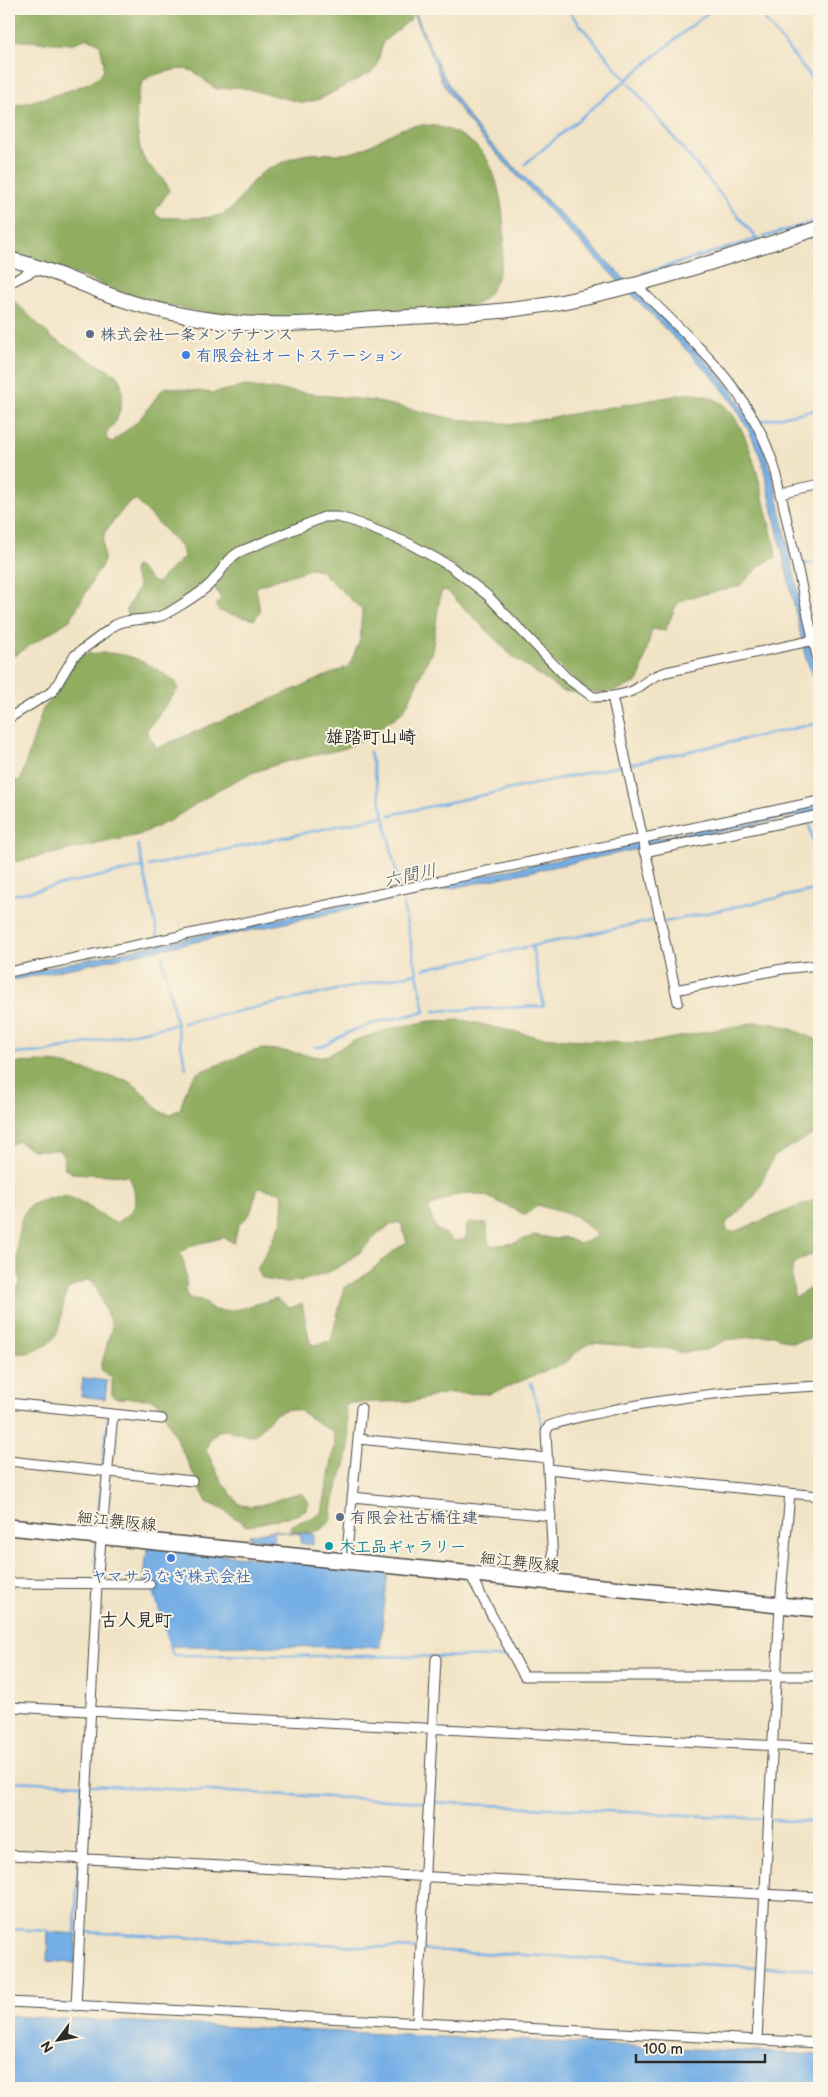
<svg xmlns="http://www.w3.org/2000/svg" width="828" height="2097" font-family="'Balsamiq Sans','Klee One',sans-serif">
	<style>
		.forest { fill: #90ad60; stroke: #5e6c46; fill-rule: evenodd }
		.water { fill: #74afe5; stroke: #506d88 }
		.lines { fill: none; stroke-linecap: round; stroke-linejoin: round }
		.stream { stroke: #74afe5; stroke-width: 2.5 }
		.street-casing { stroke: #494742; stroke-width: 11 }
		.secondary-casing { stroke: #494742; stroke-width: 16 }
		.primary-casing { stroke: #494742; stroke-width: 18 }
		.street { stroke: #fff; stroke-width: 9 }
		.secondary { stroke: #fff; stroke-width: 14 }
		.primary { stroke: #fff; stroke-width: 15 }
		.service-dot { fill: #5c6f8a; stroke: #fcf5e5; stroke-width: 2 }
		.shop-dot { fill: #3f7fe0; stroke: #fcf5e5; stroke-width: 2 }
		.culture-dot { fill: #0f9aa8; stroke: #fcf5e5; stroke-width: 2 }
		.labels { text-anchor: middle; stroke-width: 4; stroke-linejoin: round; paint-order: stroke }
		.service-label { font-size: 16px; font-weight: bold; fill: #4e5e75; stroke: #fcf5e5; text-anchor: start }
		.shop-label { font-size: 16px; font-weight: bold; fill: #366cbe; stroke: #fcf5e5; text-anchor: start }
		.street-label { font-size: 16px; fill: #2b2b2b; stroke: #fcf5e5 }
		.culture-label { font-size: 16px; font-weight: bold; fill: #0d838f; stroke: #fcf5e5; text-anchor: start }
		.neighbourhood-label { font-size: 18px; font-weight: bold; fill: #2b2b2b; stroke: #fcf5e5 }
		.water-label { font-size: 18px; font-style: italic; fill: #45596c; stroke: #fcf5e5 }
	</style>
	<rect width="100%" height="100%" fill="#fcf5e5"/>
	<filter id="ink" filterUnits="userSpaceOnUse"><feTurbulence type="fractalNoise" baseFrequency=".02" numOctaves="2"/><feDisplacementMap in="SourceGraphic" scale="10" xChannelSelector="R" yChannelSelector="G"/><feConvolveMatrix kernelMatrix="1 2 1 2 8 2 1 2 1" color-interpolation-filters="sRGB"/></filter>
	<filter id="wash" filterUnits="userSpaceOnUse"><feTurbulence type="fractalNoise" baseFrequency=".0096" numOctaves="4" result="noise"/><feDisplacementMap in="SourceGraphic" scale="20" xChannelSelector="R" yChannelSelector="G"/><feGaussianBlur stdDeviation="1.12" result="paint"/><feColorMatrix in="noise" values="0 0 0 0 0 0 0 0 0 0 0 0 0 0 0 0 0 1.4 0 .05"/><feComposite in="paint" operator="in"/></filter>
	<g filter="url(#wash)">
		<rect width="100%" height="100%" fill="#f1e3c5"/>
		<!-- forest -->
		<path class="forest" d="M9 9H409L411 16 410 20 383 42 377 66 372 72 320 99 304 103 239 87 217 89C207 85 200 73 189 70 181 68 174 70 166 72 159 74 150 75 145 80 132 92 137 140 142 155 148 170 166 175 169 191L155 211 156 215 161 218C177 217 211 221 225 213 244 202 247 177 273 167 284 162 297 155 309 154 325 152 341 157 357 151 380 143 399 124 424 125 444 125 467 136 481 151 508 182 519 293 469 307 367 313 264 328 163 304 110 292 62 264 9 253V107C27 102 95 88 103 71 106 65 101 51 100 44L88 38 71 44 9 40Z
			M9 296 52 338 118 376C125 388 122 409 116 421 113 426 109 429 106 434L107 440 112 442 139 420 161 391 166 387 212 393 246 386 374 401 455 419 515 424 685 394C698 393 715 397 725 406 749 427 761 489 768 519 771 532 775 545 776 557L761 565 740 586 687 598 679 602 675 608 665 631 652 629 639 681C624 689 599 697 584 689L451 564 338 514 237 550 209 582 160 614 136 617 128 616 126 610 139 587 133 572 134 567 137 566C144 571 149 581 157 583L184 557 182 548 136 500 128 503 105 532 103 541 104 561 70 620 9 659Z
			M337 520 407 546 448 568 486 597 578 693 562 691 513 657 446 590 442 591 440 596 432 651 406 707 399 715 358 742 343 749 281 763 249 774 219 789 171 820 139 835 9 863V782L18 781 21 778 43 709 61 688 70 668 80 655C123 648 143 659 176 682L178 689 146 731 157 748 349 666 360 640 362 610 320 570 313 568 258 586 256 589 260 611 254 620 219 611 216 605 221 599 213 585 235 558 312 523Z
			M462 1020 538 1037 625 1043 653 1042 757 1022C780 1022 798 1032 819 1041V1131L774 1156 754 1197 726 1223V1228L730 1232 736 1231 819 1198V1251C788 1266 790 1260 794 1295L796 1297 819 1283V1336L792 1343 774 1335H769L726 1340 705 1350 679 1353 671 1349 592 1343C581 1345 575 1356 566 1362L490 1394 446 1393 415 1401 347 1403 345 1407C347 1419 349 1433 349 1445 348 1466 336 1485 333 1505 332 1512 332 1519 328 1524 320 1534 298 1535 289 1528 297 1519 313 1521 322 1512L335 1444 333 1433 300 1411 288 1409 275 1414 257 1433 250 1436 226 1430 218 1431 209 1441 206 1450 222 1482 239 1504C259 1513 291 1490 302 1494 306 1496 307 1500 309 1503L306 1509 300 1514 247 1526 222 1509 207 1502 159 1403 150 1399 115 1398 112 1395V1378L102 1371 101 1367 112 1326 93 1281 87 1280 68 1289C58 1311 66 1335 43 1347 31 1354 21 1354 9 1352V1288H17L20 1284C18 1263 12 1222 30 1206 35 1202 42 1201 47 1199 59 1196 66 1195 77 1200 85 1203 112 1223 116 1223 121 1219 132 1213 134 1207 137 1200 133 1181 128 1176L72 1173 65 1169 63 1154 59 1150H32L18 1141 9 1145V1063L52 1062 126 1080 137 1087 161 1112 171 1114 180 1109 188 1085 197 1073 250 1052 263 1049 277 1050 320 1057 331 1054 350 1042 393 1028 430 1021ZM258 1188 280 1192 283 1198 281 1223 257 1270 261 1277C292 1291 334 1274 359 1253 371 1242 382 1227 398 1222L402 1225 407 1243 396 1249 367 1274 344 1288 331 1341 314 1345 310 1343 302 1303 290 1308 276 1298 239 1309 223 1311 214 1310 201 1300 187 1298 185 1267 180 1253C195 1240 207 1244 223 1237L234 1243 238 1226 250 1214ZM470 1193 486 1196 526 1215 537 1205 575 1216 596 1233V1237L580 1244 564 1237 555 1239 535 1235 514 1243 491 1246 488 1242 487 1224 470 1222 467 1225 466 1237 464 1240 453 1241 443 1232 437 1230 429 1212V1207L453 1196Z"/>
		<!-- water -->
		<path class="water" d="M411 9H414C432 54 450 95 481 133L714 370 732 390 760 438 773 477 812 657 819 675V689L806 659 763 465C752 431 734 401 710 374L571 233 479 135 460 110 443 83Z
			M819 804V811L9 981V976Z
			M83 1378 107 1381 105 1399 81 1396Z
			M274 1530 314 1534 313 1545 300 1543 301 1534 274 1531 273 1541 249 1538V1535Z
			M147 1548 388 1570 380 1647 171 1646 154 1586V1581H144Z
			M48 1932 77 1934 75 1963 47 1961Z
			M9 2016 819 2055V2088H9Z"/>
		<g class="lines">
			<!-- stream -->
			<path class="stream" d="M567 9 626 80
				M756 9 819 87
				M629 83 757 239
				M525 164 712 9
				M764 237 819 220
				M809 238 819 235
				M642 274 760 238
				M761 421 819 409
				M801 565 819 562
				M370 752 399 885
				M630 764 819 723
				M390 815 623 765
				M809 824 819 872
				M138 845 158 936
				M149 866 384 816
				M9 896 143 867
				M665 922 819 889
				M162 956 186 1068
				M423 969 656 920
				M434 1011 544 1006 532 946
				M183 1023 417 973
				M315 1047C325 1048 331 1041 339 1037 366 1023 396 1018 425 1012L403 904
				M9 1054 46 1052 177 1024
				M531 1383 541 1419 542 1435
				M102 1469 108 1418
				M97 1524 102 1474
				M95 1562 96 1544
				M150 1588H153L173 1655 510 1657 511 1659
				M9 1781 84 1784
				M91 1785 426 1802
				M431 1802 765 1819
				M772 1820 819 1822
				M79 1854 82 1784
				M9 1929 49 1931V1932
				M83 1932 418 1949
				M75 1934 78 1864
				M423 1950 758 1967
				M764 1967 819 1970"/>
		</g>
	</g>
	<g filter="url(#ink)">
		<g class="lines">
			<!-- street casing -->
			<g class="street-casing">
				<path id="street" d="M9 283 41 267
					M635 284C695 345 753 389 777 476L819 665
					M781 494 819 485
					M612 696 678 1002
					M9 718 53 691 74 656 115 625C131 616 150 623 168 613 182 604 199 595 210 584 221 574 225 560 239 552L324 517H337L350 520 408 543 450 566 487 595 567 678 593 697C607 697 627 696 639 687 648 680 655 675 666 672L819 639
					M644 852 819 815
					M9 972 819 801
					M675 990 782 969 819 965
					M9 1403 113 1414 97 1584 76 2006
					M113 1414 162 1419
					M358 1439 548 1458
					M9 1461 192 1481
					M548 1469 819 1496
					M352 1497 551 1516
					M346 1561 361 1408
					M473 1574V1580L524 1676H819
					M554 1582 546 1432 549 1426C569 1418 591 1415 612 1410 680 1396 750 1389 819 1386
					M9 1583 150 1584
					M9 1707 819 1748
					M9 1855 819 1897
					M9 2002 819 2043
					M417 2023 436 1659
					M757 2040 780 1605 790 1493"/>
			</g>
			<!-- secondary casing -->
			<g class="secondary-casing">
				<path id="secondary" d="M9 259C43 267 74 281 107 294 141 307 177 315 212 320 267 328 321 323 375 319 439 315 504 314 566 301 652 284 736 254 819 228"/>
			</g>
			<!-- primary casing -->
			<g class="primary-casing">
				<path id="primary" d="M9 1527 819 1609"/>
			</g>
			<!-- street -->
			<use href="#street" class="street"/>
			<!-- secondary -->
			<use href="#secondary" class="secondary"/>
			<!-- primary -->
			<use href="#primary" class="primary"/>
		</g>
	</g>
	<!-- markers -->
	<g class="service-dot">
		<circle cx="90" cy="334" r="5"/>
		<circle cx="340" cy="1517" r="5"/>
	</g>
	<g class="shop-dot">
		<circle cx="186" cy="355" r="5"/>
		<circle cx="171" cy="1558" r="5"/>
	</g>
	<circle class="culture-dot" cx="329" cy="1546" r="5"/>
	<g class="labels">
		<!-- service labels -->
		<g class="service-label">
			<text x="100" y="340">株式会社一条メンテナンス</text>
			<text x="350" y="1523">有限会社古橋住建</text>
		</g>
		<!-- shop labels -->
		<g class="shop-label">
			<text x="196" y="361">有限会社オートステーション</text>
			<text x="171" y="1582" text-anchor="middle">ヤマサうなぎ株式会社</text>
		</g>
		<!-- street labels -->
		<g class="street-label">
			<text transform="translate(117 1520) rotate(6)" y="6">細江舞阪線</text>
			<text transform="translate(520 1561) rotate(6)" y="6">細江舞阪線</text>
		</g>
		<!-- culture labels -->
		<g class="culture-label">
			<text x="339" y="1552">木工品ギャラリー</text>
		</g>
		<!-- neighbourhood labels -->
		<g class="neighbourhood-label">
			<text x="371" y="743">雄踏町山崎</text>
			<text x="136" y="1626">古人見町</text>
		</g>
		<!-- water labels -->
		<g class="water-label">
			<text transform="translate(410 875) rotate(-12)" y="6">六間川</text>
		</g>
	</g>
	<!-- margin -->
	<rect width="828" height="2097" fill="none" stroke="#fcf5e5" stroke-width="30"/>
	<!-- north arrow -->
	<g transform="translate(58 2040) rotate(238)" stroke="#fcf5e5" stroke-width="4" paint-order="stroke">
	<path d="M0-4L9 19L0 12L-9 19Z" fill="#2b2b2b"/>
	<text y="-8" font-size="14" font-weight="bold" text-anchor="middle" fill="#2b2b2b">N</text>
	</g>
	<!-- scale -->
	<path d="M636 2054v8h129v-8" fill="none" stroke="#2b2b2b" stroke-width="2.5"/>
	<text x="643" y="2054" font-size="15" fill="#2b2b2b" stroke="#fcf5e5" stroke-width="4" paint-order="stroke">100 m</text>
</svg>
